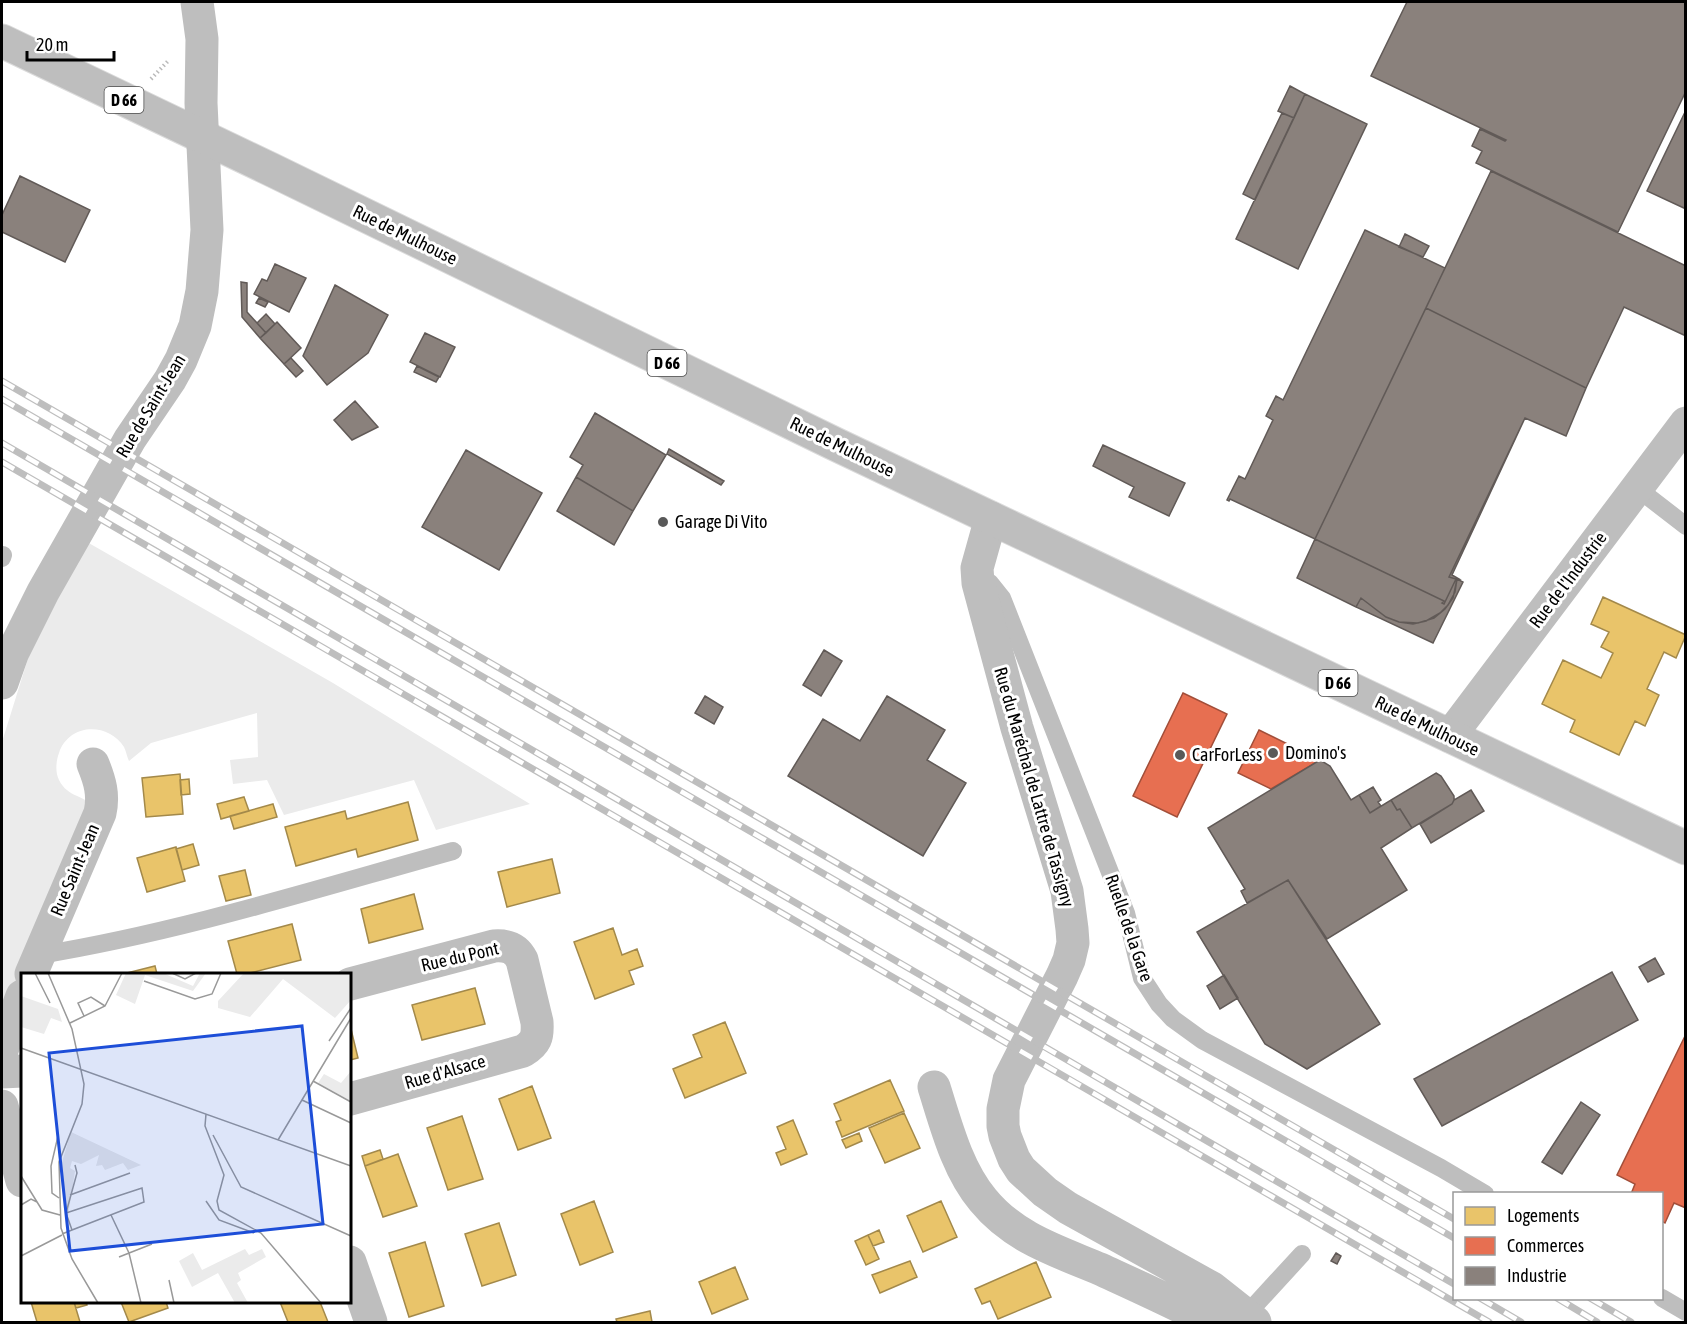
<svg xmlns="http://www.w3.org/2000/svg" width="1687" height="1324" font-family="'Asap Condensed',sans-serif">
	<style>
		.green { fill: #ebebeb }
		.homes { fill: #e9c46a; stroke: #a3894a; stroke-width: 1.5 }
		.shops { fill: #e76f51; stroke: #a24e39; stroke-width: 1.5 }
		.industry { fill: #8a817c; stroke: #615a57; stroke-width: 1.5 }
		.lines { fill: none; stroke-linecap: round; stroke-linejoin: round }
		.primary-casing { stroke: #dbdbdb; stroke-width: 35 }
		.path { stroke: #b9b9b9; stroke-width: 4; stroke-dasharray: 1.5 3; stroke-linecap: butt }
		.lane { stroke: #bebebe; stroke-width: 18 }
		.street { stroke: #bebebe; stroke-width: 33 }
		.primary { stroke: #bebebe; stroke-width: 33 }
		.rail-casing { stroke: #bebebe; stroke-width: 7 }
		.rail { stroke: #fff; stroke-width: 4.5; stroke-dasharray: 14; stroke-linecap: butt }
		.poi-dot { fill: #595959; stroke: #fff; stroke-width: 2 }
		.labels { text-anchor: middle; stroke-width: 6; stroke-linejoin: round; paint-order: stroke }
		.shield { fill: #fff; stroke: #4c4c4c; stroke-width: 1.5 }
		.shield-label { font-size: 16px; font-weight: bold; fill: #000 }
		.street-label { font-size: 18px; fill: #000; stroke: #fff }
		.poi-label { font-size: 18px; fill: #000; stroke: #fff; text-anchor: start }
		.inset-road { fill: none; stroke: #999; stroke-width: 1.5 }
		.view { fill: #1d4ed8; fill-opacity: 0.15; stroke: #1d4ed8; stroke-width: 3 }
		.inset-edge { fill: none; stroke: #000; stroke-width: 3 }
	</style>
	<rect width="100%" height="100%" fill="#fff"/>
	<!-- green -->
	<path class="green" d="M87 542 333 683 530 804 436 830 414 780 284 815 267 780 233 784 230 760 258 757 257 713 151 743 129 761C127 757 126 751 124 747 108 722 69 723 59 753 56 761 55 772 59 780 68 798 85 795 90 805L2 1016V742L30 652Z"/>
	<!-- homes -->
	<path class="homes" d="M1603 597 1686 635 1676 658 1664 652 1647 689 1659 695 1645 726 1635 721 1619 755 1570 732 1575 720 1542 704 1563 660 1601 678 1613 653 1601 647 1609 632 1591 624Z
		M180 774 183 814 146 817 142 778Z
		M189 779 190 794 181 795 180 780Z
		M244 797 249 811 221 819 217 804Z
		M408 802 418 840 358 857 356 849 296 866 285 827 345 811 347 819Z
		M273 804 277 817 234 829 230 816Z
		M193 844 199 865 182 870 176 849Z
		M176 847 185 881 147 892 137 858Z
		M552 859 560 893 507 907 498 872Z
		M245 870 251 895 226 901 219 876Z
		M414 894 423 929 369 943 361 909Z
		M292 924 301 960 246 974H237L228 941Z
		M613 928 622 955 637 949 643 966 629 971 634 984 595 999 574 942Z
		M155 966 157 974H123Z
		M475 988 485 1024 422 1040 412 1005Z
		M725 1022 746 1073 685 1098 673 1069 702 1057 693 1035Z
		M350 1025 358 1058 350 1060Z
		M890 1080 904 1111 842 1137 836 1122 841 1120 834 1104Z
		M532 1086 551 1138 518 1150 499 1099Z
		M904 1113 920 1148 885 1163 869 1128Z
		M462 1116 483 1179 448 1190 427 1128Z
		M793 1120 807 1154 781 1165 776 1153 786 1149 777 1127Z
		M859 1133 862 1141 846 1148 842 1140Z
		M380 1150 383 1159 365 1166 362 1156Z
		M398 1154 417 1206 383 1217 365 1166Z
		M594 1201 613 1252 580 1265 561 1214Z
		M941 1201 957 1237 923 1252 907 1216Z
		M499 1223 516 1275 482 1286 465 1234Z
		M879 1230 884 1242 873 1246 868 1235Z
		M868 1235 879 1259 866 1265 855 1241Z
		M425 1242 444 1306 409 1317 389 1253Z
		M910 1261 917 1277 880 1293 872 1275Z
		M1036 1262 1051 1297 998 1319 990 1301 982 1304 975 1289Z
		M735 1267 748 1299 712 1314 699 1282Z
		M31 1302H74L80 1322H37Z
		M74 1302H86L87 1305 76 1308Z
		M121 1302H166L168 1308 129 1322Z
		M280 1302H320L328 1322H288Z
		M650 1311 652 1322H617L616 1319Z"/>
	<!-- shops -->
	<path class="shops" d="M1183 693 1227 714 1177 817 1133 796Z
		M1259 730 1320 760 1271 789 1238 773Z
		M1686 1034V1208L1674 1203 1665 1223 1662 1221V1194H1631L1635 1184 1617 1175Z"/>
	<!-- industry -->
	<path class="industry" d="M1407 2H1686V91L1618 232 1476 163 1482 151 1472 146 1480 129 1505 141 1506 140 1371 76Z
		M1290 86 1305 94 1294 118 1278 111Z
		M1305 94 1367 124 1298 269 1236 239Z
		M1686 110V209L1647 191Z
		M1282 113 1294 118 1255 200 1243 194Z
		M1491 171 1686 266V336L1624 307 1586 388 1426 308Z
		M20 176 90 210 65 262 2 232V215Z
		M1365 230 1445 268 1315 539 1230 499 1229 501 1227 500 1239 476 1245 479 1273 420 1266 416 1276 396 1283 400Z
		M1405 234 1429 246 1423 257 1399 247Z
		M275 264 306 278 289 312 254 294 262 279 267 281Z
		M241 282 247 283V312L266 333 260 338 242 317Z
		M335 285 388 315 368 353 327 385 303 356Z
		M259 298 268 302 265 307 256 303Z
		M1426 308 1586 388 1566 436 1525 418 1449 577 1456 579 1444 604 1442 603 1444 601 1315 539Z
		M266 314 275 324 266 333 257 323Z
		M277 322 301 348 284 364 260 338Z
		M425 333 455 347 440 377 410 362Z
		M291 358 303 371 296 377 284 364Z
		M417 366 439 377 436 382 414 372Z
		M355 401 378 427 352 440 334 420Z
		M595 413 666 455 633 511 576 477 583 465 570 457Z
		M1525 418 1452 575 1459 579H1457L1453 598 1445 609 1434 618 1418 623 1399 622 1386 617 1361 598 1356 607 1297 578 1315 539 1444 601 1442 603 1444 604 1456 579 1449 577Z
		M1103 445 1185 483 1169 516 1129 497 1134 487 1093 466Z
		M669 449 724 481 721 485 667 454Z
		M466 450 542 493 499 570 422 527Z
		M576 477 633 511 614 545 557 511Z
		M1457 579 1463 582 1433 643 1356 607 1361 598 1386 617 1399 622 1413 624 1426 621 1440 613 1448 605 1455 592Z
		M824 650 842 661 821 696 803 685Z
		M705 696 723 707 714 724 695 713Z
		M887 696 945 730 927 760 966 783 923 856 788 776 823 719 860 741Z
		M1320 760 1330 766 1351 800 1359 795 1370 813 1391 800 1397 810 1400 809 1412 828 1381 848 1407 890 1327 939 1288 880 1247 903 1241 891 1245 889 1208 828Z
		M1436 773 1441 776 1454 796V800L1452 804 1412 828 1400 809 1397 810 1391 800Z
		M1373 787 1381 800 1378 802 1381 806 1370 813 1359 795Z
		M1471 790 1484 811 1431 843 1420 824 1452 804 1454 800Z
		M1288 880 1380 1024 1307 1069 1265 1044 1197 932Z
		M1655 958 1664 974 1648 982 1639 967Z
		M1612 972 1638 1020 1442 1126 1414 1079Z
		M1224 975 1238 998 1220 1009 1207 986Z
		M1581 1102 1600 1115 1562 1174 1542 1162Z
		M1336 1253 1341 1256 1337 1264 1331 1261Z"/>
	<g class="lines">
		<!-- primary casing -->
		<g class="primary-casing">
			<path id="primary" d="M2 41 270 169 835 444 1686 848"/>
		</g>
		<!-- path -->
		<path class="path" d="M151 79 169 60"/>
		<!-- lane -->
		<path class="lane" d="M1637 488 1686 526
			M2 558 3 555
			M978 576 990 583 1002 598 1126 913 1142 978 1159 1004 1173 1019 1202 1040 1441 1168 1485 1194
			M40 955C180 932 316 889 453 851
			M1662 1298 1686 1312
			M1246 1315 1302 1254"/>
		<!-- street -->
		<path class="street" d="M991 518 977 568 978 583 1017 728 1067 891 1072 929 1073 943 1069 960 1062 976 1009 1080 1003 1109V1126L1005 1136 1014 1159 1021 1170 1045 1192 1068 1208 1212 1288 1255 1322
			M2 683 13 652 43 592 130 439 170 380 181 360 195 326 202 291 207 230 201 103 202 39 197 2
			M1450 736 1686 423
			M31 974 100 813C104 795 100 781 93 764
			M350 984 494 946C507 945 516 948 522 960L537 1022C538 1037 536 1043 523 1051L350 1099
			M2 1050 22 996
			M2 1072 22 1071
			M934 1087C946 1125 957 1169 983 1200 1014 1238 1057 1251 1100 1269 1137 1286 1175 1303 1211 1322
			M2 1106 22 1181
			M350 1262 371 1322"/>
		<!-- primary -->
		<use href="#primary" class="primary"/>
		<!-- rail casing -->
		<g class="rail-casing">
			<path id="rail" d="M2 381 1454 1219
				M2 399 1454 1238
				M2 443 1454 1284
				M2 462 1489 1322
				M1480 1298 1521 1322
				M1557 1298 1597 1322
				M1590 1298 1631 1322"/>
		</g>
		<!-- rail -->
		<use href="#rail" class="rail"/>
	</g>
	<!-- markers -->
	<g class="poi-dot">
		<circle cx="663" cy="522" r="6"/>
		<circle cx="1273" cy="753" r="6"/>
		<circle cx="1180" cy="755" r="6"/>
	</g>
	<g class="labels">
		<!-- shield labels -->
		<g class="shield">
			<rect x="104.5" y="87" width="39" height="26" rx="4.5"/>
			<rect x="647.5" y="350" width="39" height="26" rx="4.5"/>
			<rect x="1318.5" y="670" width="39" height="26" rx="4.5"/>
		</g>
		<g class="shield-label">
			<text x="124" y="106">D 66</text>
			<text x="667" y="369">D 66</text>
			<text x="1338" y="689">D 66</text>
		</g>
		<!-- street labels -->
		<g class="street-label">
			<text transform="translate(405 235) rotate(26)" y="6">Rue de Mulhouse</text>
			<text transform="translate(151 406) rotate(-59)" y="6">Rue de Saint-Jean</text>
			<text transform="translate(842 447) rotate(26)" y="6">Rue de Mulhouse</text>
			<text transform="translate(1568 580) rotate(-53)" y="6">Rue de l'Industrie</text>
			<text transform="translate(1427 726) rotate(26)" y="6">Rue de Mulhouse</text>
			<text transform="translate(1034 787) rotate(74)" y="6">Rue du Maréchal de Lattre de Tassigny</text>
			<text transform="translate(75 870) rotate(-67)" y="6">Rue Saint-Jean</text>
			<text transform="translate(1129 928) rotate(71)" y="6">Ruelle de la Gare</text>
			<text transform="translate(460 957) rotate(-13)" y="6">Rue du Pont</text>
			<text transform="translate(445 1072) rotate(-16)" y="6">Rue d'Alsace</text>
		</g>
		<!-- poi labels -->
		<g class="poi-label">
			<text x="675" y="528">Garage Di Vito</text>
			<text x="1285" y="759">Domino's</text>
			<text x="1192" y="761">CarForLess</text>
		</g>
	</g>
	<!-- overview -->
	<g transform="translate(21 973)">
		<rect width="330" height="330" fill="#fff"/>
		<path d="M105 0H142L172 13 179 0H185L172 18 124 2 114 31 95 22ZM223 0H329L330 27 314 45 262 6 229 44 197 35V28ZM0 23 37 36 41 49 30 45 23 61 0 54ZM330 98V128L297 110 303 101 320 110ZM50 159 120 192 107 197 102 190 84 197 81 192 75 193 78 182 60 191 51 188 49 195 54 198 45 256 39 196ZM224 276 228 282 241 276 245 284 217 300 220 307 216 310 227 330H214L197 300 171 314 158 288 172 280 181 297Z" fill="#ebebeb"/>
		<path class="inset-road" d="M14 0 29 30M27 0 51 56 63 111 61 131 38 189 40 255 51 286 77 330M151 0 164 6 175 0M123 8 174 26 191 21 200 0M63 43 57 30 70 24 84 33M49 50 84 33 101 0M308 68 330 35M0 75 330 193M292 108 330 129M281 127 330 150M185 141 184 153 203 202 196 228 198 237 240 260 300 330M192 162 220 214 330 263M37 163 30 193 31 220 38 225M257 167 330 45M0 203 21 237 39 242M49 222 109 200M185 228 198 247 233 260M0 232 10 226 16 229M45 240 56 200 54 192M90 242 108 280 120 330M41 261 51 257 123 229 121 215 45 240 51 257M0 283 41 262M98 284 131 271M148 307 153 330"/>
		<path class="view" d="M281 53 302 251 49 278 28 80Z"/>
		<rect width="330" height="330" class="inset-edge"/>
	</g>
	<!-- border -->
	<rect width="1687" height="1324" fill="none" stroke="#000000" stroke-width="6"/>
	<!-- legend -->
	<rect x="1453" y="1192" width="210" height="108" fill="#ffffff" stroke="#999999" stroke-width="1.5"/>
	<rect x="1465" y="1207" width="30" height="18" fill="#e9c46a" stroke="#999999" stroke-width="1.5"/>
	<text x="1507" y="1222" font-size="18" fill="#000000">Logements</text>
	<rect x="1465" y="1237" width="30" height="18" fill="#e76f51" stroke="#999999" stroke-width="1.5"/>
	<text x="1507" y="1252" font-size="18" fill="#000000">Commerces</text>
	<rect x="1465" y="1267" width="30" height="18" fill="#8a817c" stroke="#999999" stroke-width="1.5"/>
	<text x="1507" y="1282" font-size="18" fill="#000000">Industrie</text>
	<!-- scale -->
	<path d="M27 51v9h87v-9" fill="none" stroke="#000000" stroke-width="3"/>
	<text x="36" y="51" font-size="18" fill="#000000" stroke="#ffffff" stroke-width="4.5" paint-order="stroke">20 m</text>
</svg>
